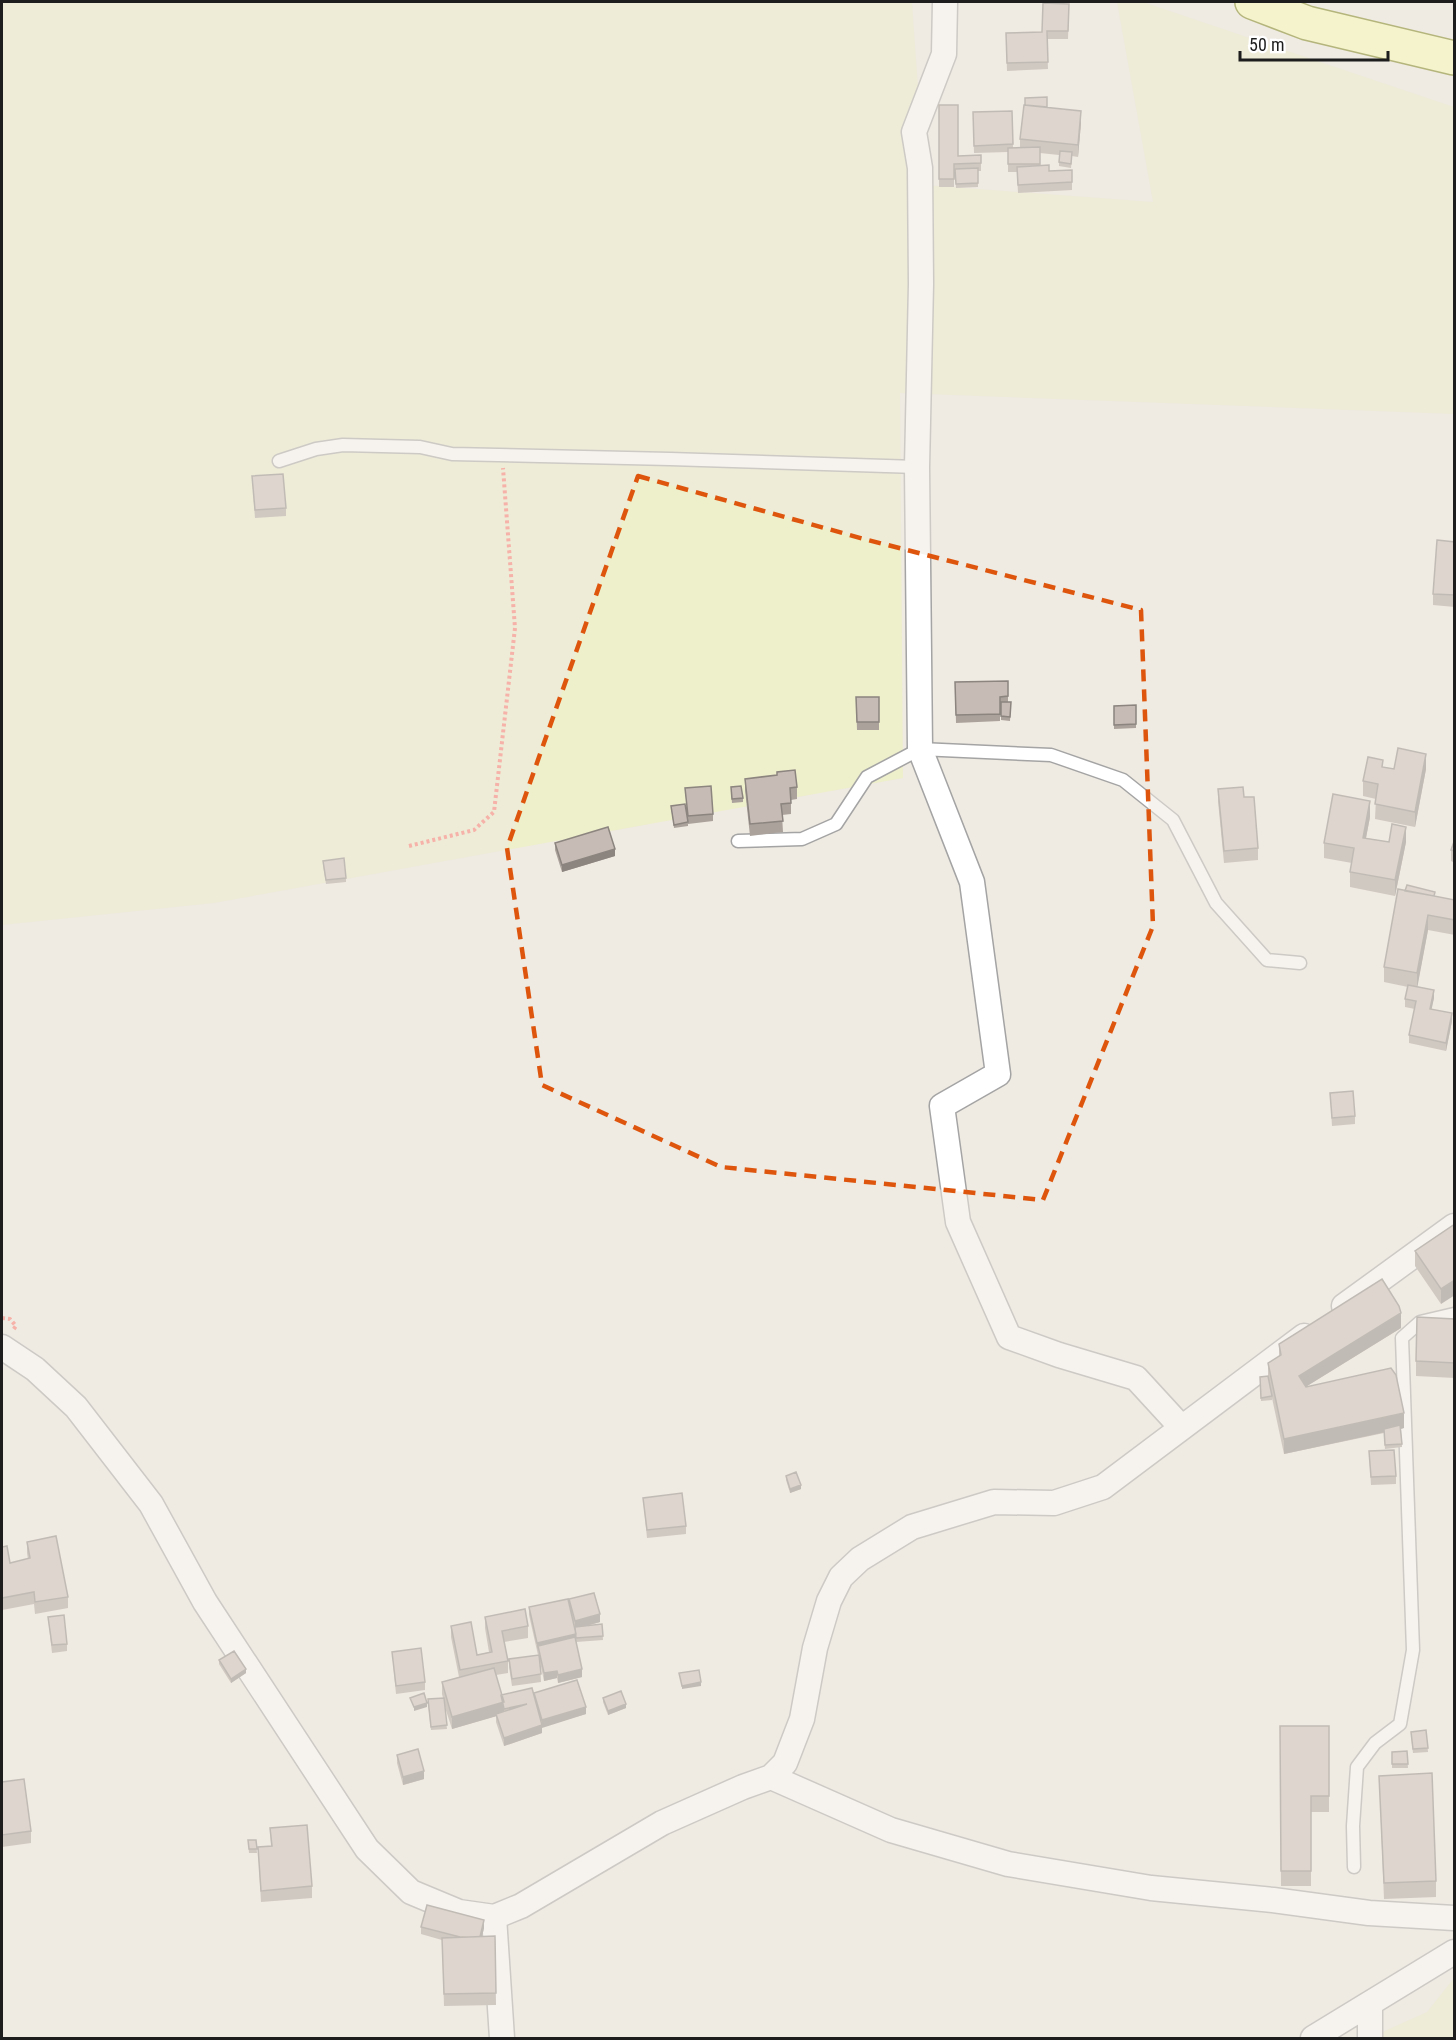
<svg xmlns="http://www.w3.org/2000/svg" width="1456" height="2040" viewBox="0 0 1456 2040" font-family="'Roboto Condensed',sans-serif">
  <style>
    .farmland { fill: #eeefcb }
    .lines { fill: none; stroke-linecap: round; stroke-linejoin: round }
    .lane-casing { stroke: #a4a4a4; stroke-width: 15 }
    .street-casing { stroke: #a4a4a4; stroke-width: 27 }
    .secondary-casing { stroke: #6e7700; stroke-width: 36 }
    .path { stroke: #ff6e62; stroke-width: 4; stroke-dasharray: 3 3; stroke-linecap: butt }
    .lane { stroke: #fff; stroke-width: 12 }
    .street { stroke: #fff; stroke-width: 24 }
    .secondary { stroke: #fcfeb1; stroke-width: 33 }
    .wall { fill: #aba29c }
    .shaded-wall { fill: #8b847f }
    .building { fill: #c7bcb5; stroke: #8b847f; stroke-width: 1.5 }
    .marked { fill: none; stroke: #de560d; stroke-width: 4.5; stroke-dasharray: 12 8; stroke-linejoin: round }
  </style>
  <rect width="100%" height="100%" fill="#efeae2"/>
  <!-- farmland -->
  <path class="farmland" d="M2,2l910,1 13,182 228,17 -36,-200h26l311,105v307l-554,-21 3,385 -689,125 -212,22z
    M1454,1978v60h-85l58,-26z"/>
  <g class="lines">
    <!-- lane casing -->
    <g class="lane-casing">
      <path id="lane" d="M279,461l37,-12 27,-4 77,2 32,7 218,5 247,8
        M738,841l64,-2 34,-15 31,-47 53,-28 131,6 72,25 50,40 43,83 51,57 33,3
        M1354,1867l-1,-41 4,-59 18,-24 25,-19 13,-74 -11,-312 18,-16 34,-8"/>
    </g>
    <!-- street casing -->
    <g class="street-casing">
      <path id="street" d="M945,2l-1,52 -30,78 6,36 1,116 -4,183 3,282 52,133 26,192 -56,32 16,116 51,115 50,18 77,23 45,49
        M1344,1306l110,-80
        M2,1347l33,22 41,38 75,97 54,98 162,247 44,43 48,20 35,5 27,-11 141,-83 81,-36 28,-10 14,-14 17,-44 13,-71 14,-47 12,-24 19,-18 52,-32 82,-25 60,1 49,-16 201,-151
        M771,1777l120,53 117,34 143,24 122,12 96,13 85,5
        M494,1917l8,121
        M1313,2038l141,-86
        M1370,2038v-34"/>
    </g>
    <!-- secondary casing -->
    <g class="secondary-casing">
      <path id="secondary" d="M1252,2l55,21 147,35"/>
    </g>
    <!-- path -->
    <path class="path" d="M409,846l65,-16 20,-18 21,-184 -12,-160
      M2,1318l8,1 6,7 -3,4"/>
    <!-- lane -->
    <use href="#lane" class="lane"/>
    <!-- street -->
    <use href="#street" class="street"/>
    <!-- secondary -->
    <use href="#secondary" class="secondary"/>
  </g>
  <!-- wall -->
  <path class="wall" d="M1069,4l-1,35h-21l1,30 -41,2 -1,-38 36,-1z
    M939,105l19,51 23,-1v16h-3v16l-22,1 -1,-17h-1v16h-15z
    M1047,107l34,16 -3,34 -6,-1 -1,12 -12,-2v-11l-19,-2v13l9,5 23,-1v20l-54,3 -1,-21h-9v-20l-34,1 -1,-41 39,-1 1,37 7,-1v-8z
    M252,476l34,32v8l-31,2z
    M1455,542v65l-22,-2v-11z
    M1008,681v21h3l-1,19 -9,-1v-15h-1v16l-44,2 -1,-41z
    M856,697h23v33h-22z
    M1136,705v23l-22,1v-23z
    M1383,767l11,2h32l-11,58 -40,-8 1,-20 -13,-3v-15z
    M745,779l52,8v12l-6,1v14l-9,1 1,17 -33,4 -5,-46z
    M685,788l28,26v7l-25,3v-1v3l-14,2 -3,-22 17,15z
    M1218,789l26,8 14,51v12l-34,3 -6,-62z
    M731,791l12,7v4l-11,1z
    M1370,817l-4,21 23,4h17l-11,54 -45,-9v-15l2,-9 -28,-5v-15z
    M1455,839v24l-4,-2v-11z
    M555,843l60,13 -53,16 -7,-22z
    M323,865l23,13v4l-20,2z
    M1435,896l20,4v35l-27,-5 -11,57 17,11 -3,11 21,12 -6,30 -37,-8v-8l6,-26 -10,-2v-8l3,-12 -24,-5v-15z
    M1330,1093l25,23v8l-23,2z
    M1455,1224l-14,80 -26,-38v-15z
    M1455,1319v59l-39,-2v-15z
    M1401,1328l-94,58 97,42 -3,1 1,18 -17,2 -1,-16 -100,21 -12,-56v2l-11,1 -1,-24 8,-1v-13l11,-6v-13z
    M1369,1451l27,25v8l-25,1z
    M786,1476l15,13 -11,4 -4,-13z
    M643,1498l43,28v8l-39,4z
    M27,1542l41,55v11l-33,6 -1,-10 -32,6v-63l8,16 18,-4 -1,-6z
    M569,1599l31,23 -13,4 15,-2 1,16 -27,2 6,35 -24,6 -1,-5 -13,3 -4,-19 1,20 -29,4 -3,-19v-8l29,-4 -9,-40v-8l40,-2z
    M48,1617l19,27v7l-15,2z
    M485,1617l43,9v12l-24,4 4,19v12l-12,2 5,20 33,1 52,18 -44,13v6l-38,13 -8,-24v-6l-44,13 -8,-25 3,25 -16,1 -3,-27 15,-5 -1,-4v-12l17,-5 -8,-40v-11l26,29 12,-3 -4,-24z
    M392,1652l33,30v8l-29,4z
    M219,1660l27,13 -15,10 -12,-19z
    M603,1698l23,10 -18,7 -5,-13z
    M1280,1726h49v86h-18v74h-30z
    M1426,1730l2,22 -15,1 -2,-17z
    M1407,1751l1,17h-16v-16z
    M397,1755l27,24 -21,6 -6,-22z
    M1379,1776l57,105v16l-52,2z
    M2,1782l29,49v12l-29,4z
    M270,1828l42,58v12l-51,4 -3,-55 13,-1z
    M248,1840h8l1,13h-8z
    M421,1927l63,1 -2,9 13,-1 1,69 -52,1 -2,-66 -21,-6z"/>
  <!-- shaded-wall -->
  <path class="shaded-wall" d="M1081,111v12l-3,34v-12z
    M1426,754v15l-11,58v-15z
    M1370,801v16l-7,36v-15z
    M1406,827v15l-11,54v-16z
    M615,849v7l-53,16v-7z
    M1428,915v15l-11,59v-16z
    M1434,990v8l-4,19v-8z
    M1452,1013v8l-6,30v-8z
    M1455,1280v15l-14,9v-15z
    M1401,1313v15l-102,63v-15z
    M1404,1413v15l-120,26v-15z
    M801,1485v4l-11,4v-4z
    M600,1614v8l-25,7v-8z
    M576,1634v7l-38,5 -1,4v-7z
    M246,1669v4l-15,10v-4z
    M582,1669v8l-24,6v-8z
    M557,1671v7l-13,3v-8z
    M701,1682v4l-19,3v-3z
    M504,1702v12l-52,15v-12z
    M427,1703v4l-13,4v-4z
    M626,1704v4l-18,7v-4z
    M586,1707v7l-44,14v-8z
    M542,1725v8l-38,13v-8z
    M424,1771v8l-21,6v-8z
    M484,1920v8l-5,21v-8z"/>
  <!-- building -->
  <path class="building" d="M1043,3l26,1 -1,27h-21l1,31 -41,1 -1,-30 36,-1z
    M1047,97v10l-22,-2v-7z
    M939,105h19v51l23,-1v8l-27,1v15h-15z
    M1024,105l57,6 -3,34 -58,-6z
    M1012,111l1,33 -39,2 -1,-34z
    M1040,147v17h-32v-16z
    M1060,151l12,1 -1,12 -12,-2z
    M1049,165v6l23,-1v12l-54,3 -1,-18z
    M978,168v15l-22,1 -1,-15z
    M283,474l3,34 -31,2 -3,-34z
    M1437,540l18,2v53l-22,-1z
    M1008,681v15l-8,1v17l-44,1 -1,-33z
    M856,697h23v25h-22z
    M1001,702h10l-1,15 -9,-1z
    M1136,705v19l-22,1v-19z
    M1398,748l28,6 -11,58 -40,-8 3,-20 -15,-3 5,-24 15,3 -1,7 12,2z
    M795,770l2,17 -7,1 1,15 -10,1 2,17 -33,3 -5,-45 32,-4v-3z
    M711,786l2,28 -25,2 -3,-28z
    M741,786l2,12 -11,1 -1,-12z
    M1243,787l1,10h10l4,51 -34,3 -6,-62z
    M1333,794l37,7 -7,37 26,4 3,-18 14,3 -11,53 -45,-8 4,-24 -30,-5z
    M685,804l3,18 -14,3 -3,-19z
    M608,827l7,22 -53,16 -7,-22z
    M1455,839v12l-4,-1z
    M344,858l2,20 -20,2 -3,-19z
    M1407,885l28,7 -1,4 -29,-5z
    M1398,889l57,11v20l-27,-5 -11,58 -33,-6z
    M1408,985l26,5 -4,19 22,4 -6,30 -37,-8 7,-34 -11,-2z
    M1353,1091l2,25 -23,2 -2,-25z
    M1455,1224v56l-14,9 -26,-38z
    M1382,1279l17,27 2,7 -102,63 7,11 85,-19 5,7 8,38 -120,26 -16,-76 13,-8 -2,-11z
    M1417,1317l38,2v44l-39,-2z
    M1268,1376l4,20 -11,2 -1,-21z
    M1400,1425l2,19 -17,1 -1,-16z
    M1394,1450l2,26 -25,1 -2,-26z
    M796,1472l5,13 -11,4 -4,-13z
    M682,1493l4,33 -39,4 -4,-32z
    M56,1536l12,61 -33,5 -1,-10 -32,6v-51l5,-1 3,17 20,-5 -3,-16z
    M594,1593l6,21 -25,7 -6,-22z
    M568,1599l8,35 -39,9 -8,-36z
    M525,1609l3,17 -26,5 6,30 -48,9 -9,-44 20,-4 6,33 15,-3 -7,-35z
    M64,1615l3,29 -15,1 -4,-28z
    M602,1624l1,12 -27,2 -1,-11z
    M575,1637l7,32 -24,6 -1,-4 -13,2 -6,-27z
    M421,1648l4,34 -29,4 -4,-34z
    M234,1651l12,18 -15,10 -12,-19z
    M539,1655l2,19 -29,5 -3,-20z
    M494,1668l10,34 -52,15 -10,-35z
    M699,1670l2,12 -19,4 -3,-13z
    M577,1680l9,27 -44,13 -8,-27z
    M532,1688l10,37 -38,13 -8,-24 31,-10 -23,5 -3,-14z
    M621,1691l5,13 -18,7 -5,-13z
    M424,1693l3,10 -13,4 -4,-9z
    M444,1698l3,27 -16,2 -3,-28z
    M1280,1726h49v70h-18v75h-30z
    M1426,1730l2,18 -15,1 -2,-17z
    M418,1749l6,22 -21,6 -6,-22z
    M1407,1751l1,13h-16v-12z
    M1432,1773l4,108 -52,2 -5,-107z
    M24,1779l7,52 -29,4v-53z
    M307,1825l5,61 -51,5 -3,-44 14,-1 -2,-18z
    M248,1840h8l1,9h-8z
    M427,1905l57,15 -4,17h-20l-39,-10z
    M495,1936l1,57 -52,1 -2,-56z"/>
  <!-- marked area -->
  <path d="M0 0H1456V2040H0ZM638,476l226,63 277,71 12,316 -110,274 -322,-33 -179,-82 -35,-237z" fill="#efeae2" fill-opacity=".55" fill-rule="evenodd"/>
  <path class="marked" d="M638,476l226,63 277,71 12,316 -110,274 -322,-33 -179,-82 -35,-237z"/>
  <!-- border -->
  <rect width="1456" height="2040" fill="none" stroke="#1d1d1d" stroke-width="6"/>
  <!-- scale -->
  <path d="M1240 51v9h148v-9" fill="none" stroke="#1d1d1d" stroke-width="3"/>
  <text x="1249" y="51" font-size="18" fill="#1d1d1d" stroke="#ffffff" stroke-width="4.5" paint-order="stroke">50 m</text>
</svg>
